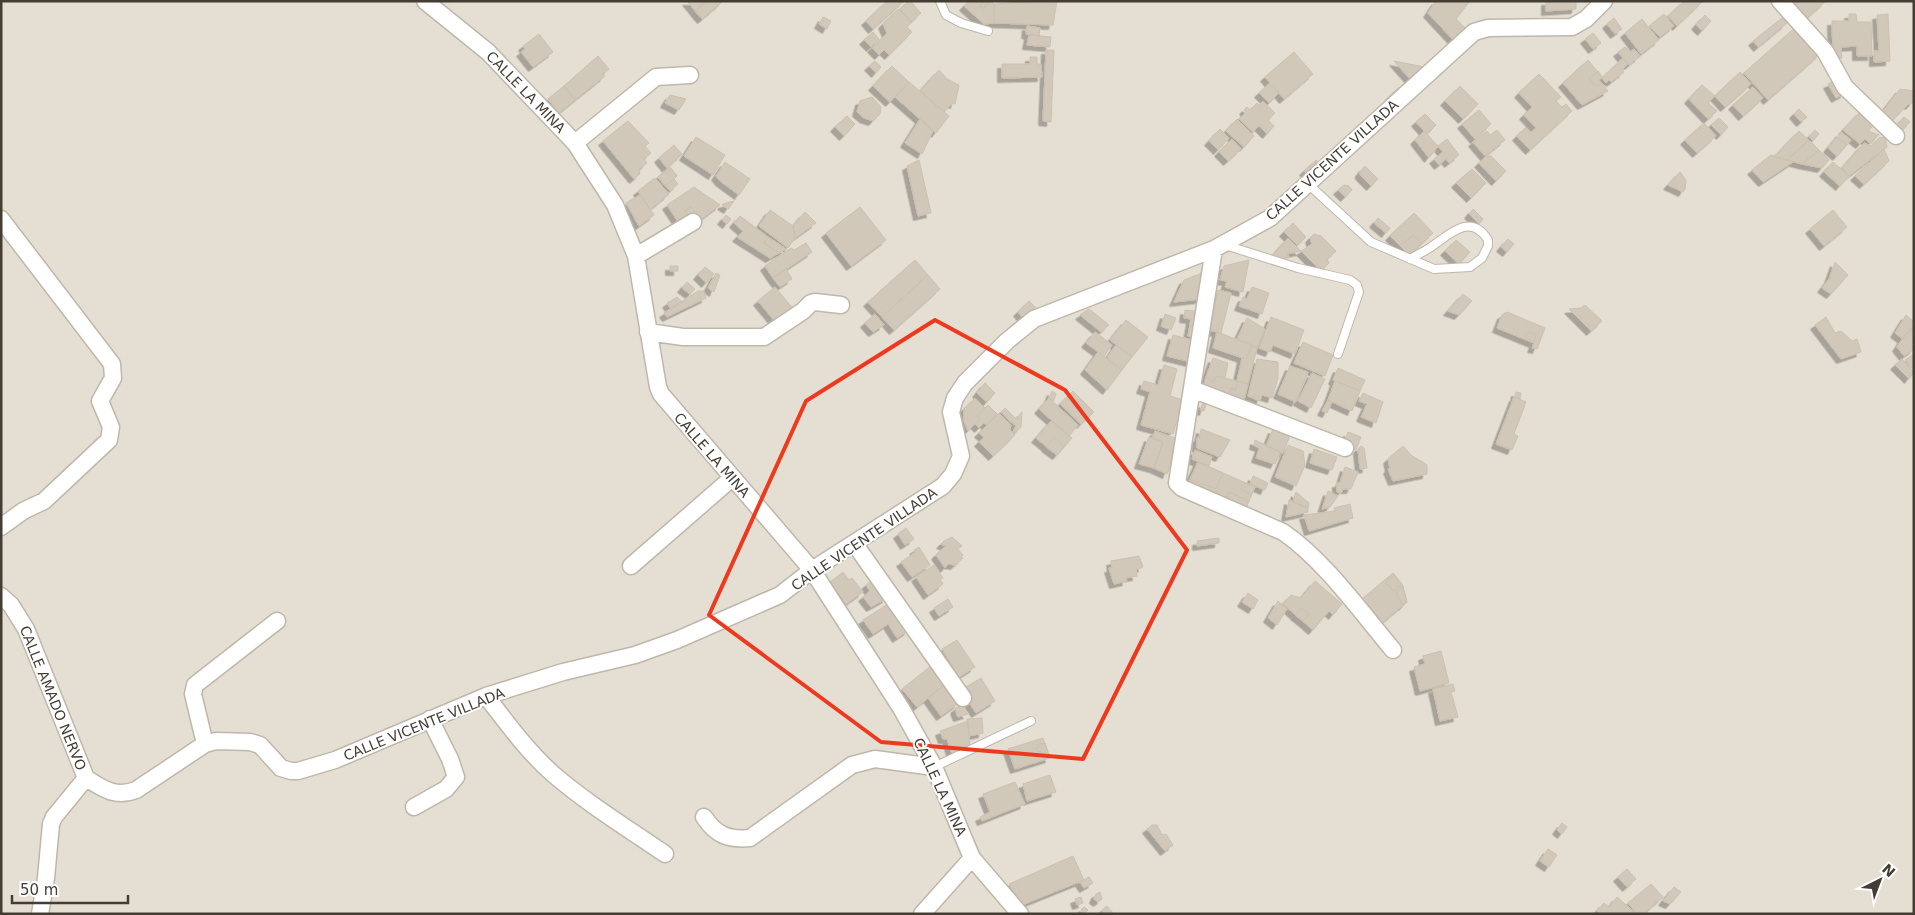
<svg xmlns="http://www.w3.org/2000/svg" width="1915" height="915" viewBox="0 0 1915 915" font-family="'DejaVu Sans',sans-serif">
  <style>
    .residential { fill: #e5ded2 }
    .building { fill: #d2c8ba; stroke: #ccc0ae; filter: url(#shadow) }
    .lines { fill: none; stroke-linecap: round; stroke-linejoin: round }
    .lane-casing { stroke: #bfb7aa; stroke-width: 10 }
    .street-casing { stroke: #bfb7aa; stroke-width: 19 }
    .lane { stroke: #fff; stroke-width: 8 }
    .street { stroke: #fff; stroke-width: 16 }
    .marked { fill: none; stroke: #ed3a1f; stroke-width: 4; stroke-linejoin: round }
    .labels { text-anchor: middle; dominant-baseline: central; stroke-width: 4; stroke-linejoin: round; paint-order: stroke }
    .street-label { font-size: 14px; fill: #433d34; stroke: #fff }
  </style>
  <defs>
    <filter id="shadow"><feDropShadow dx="-4.5" dy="4.5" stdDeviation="0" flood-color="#0004"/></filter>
  </defs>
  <rect width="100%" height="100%" fill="#f1ede4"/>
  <!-- residential -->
  <path class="residential" d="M1,1h1913v913h-1913z"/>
  <!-- building -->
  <path class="building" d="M687,1h36l-21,18z
    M707,1h16l-21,18 -7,-8z
    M887,1h17l-31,28 -7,-8z
    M908,1h2l11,12 -10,9 -11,-13z
    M969,1h22l3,3v19l-10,1 -20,-18z
    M984,1h5l-6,8 -3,-3z
    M1040,1h17l-4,24 -59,-2v-19z
    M1436,1h34l-14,18 13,13 -12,12 -29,-31z
    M1546,1h30v8l-30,2z
    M1684,1h19l-26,25 -9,-10z
    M1781,1h45l-25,22z
    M898,9l14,13 -5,5 5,5 -23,23 -5,-5 -5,5 -7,-7 15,-15 -4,-9z
    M1664,14l10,12 -14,11 -11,-11z
    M1849,14h7l1,8h14l1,34h-15v-10l-16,1 1,11h-9l-1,-37h17z
    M1888,14l2,47 -16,1v-11h5l-2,-36z
    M1705,15l6,6 -9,10 -6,-6z
    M823,17l8,4 -4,8 -8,-5z
    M1614,18l8,11 -7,5 -8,-10z
    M1782,18l5,5 -29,24 -5,-6z
    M1642,19l17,21 -18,14 -16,-21z
    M1027,26l13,2 -1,8 -13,-2z
    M1796,27l24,27 -52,46 -24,-27z
    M873,32l6,7 -8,8 -7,-7z
    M1593,33l8,10 -8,6 -8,-10z
    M539,34l14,18 -20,15 -12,-15 4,-3 -2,-3z
    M1029,35l22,2 -1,10 -23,-2z
    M1625,47l5,5 4,-3 6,7 -11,9 -11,-13z
    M1046,50h8l-3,72 -8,-1z
    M1294,52l19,22 -29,25 -19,-22z
    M598,56l11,13 -6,5 2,2 -30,24 -11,-14z
    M1030,57h7v7h4l1,13 -40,1v-14h28z
    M1623,58l5,6 -6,6 2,2 -13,10 -2,-2 -3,3 -4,-5z
    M1588,60l14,17 -3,3 9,11 -26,14 -19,-22z
    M875,61l6,6 -5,6 -7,-7z
    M1394,61l36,7 -22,20 -4,-4 6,-5z
    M892,66l17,16 -19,20 -17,-16z
    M939,70l8,9 12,6 -4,19 -3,-1 -8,9 -24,-21z
    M1598,71l4,6 -3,3 2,2 -5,5 -7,-9z
    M1740,72l11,12 -26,23 -10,-11z
    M1539,74l22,23 -5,4 6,6 4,-3 6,7 -42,39 -13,-14 9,-9 5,5 5,-4 -12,-13 8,-8 -13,-14z
    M1837,80l8,13 -9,5 -8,-14z
    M909,82l40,34 -13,17 -41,-36z
    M1270,83l9,10 -10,10 -10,-10z
    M1702,85l13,11 -7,7 9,8 -9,8 -19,-20z
    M564,86l11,14 -16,13 -11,-14z
    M1460,86l18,18 -15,15 -18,-18z
    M1399,87l5,4 -10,11 -5,-5z
    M1753,87l10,11 -20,18 -10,-11z
    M1900,89l14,2v10l-4,4 -2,-1 -18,19 -10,-8z
    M670,95l16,4 -7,11 -14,-7z
    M872,97l9,10 -1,7 -7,7 -9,-3 -7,-6 3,-11z
    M1263,101l12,12 -7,7 6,6 -7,8 -8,-8 -6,6 -14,-13 7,-7 -2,-2 3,-3 3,3 7,-7 2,2z
    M1799,109l8,8 -6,5 -7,-8z
    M1479,110l12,14 -16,15 -13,-15z
    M1861,111l13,14 -6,6 11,4 -9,8 -5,-4 -5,5 -17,-14z
    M1425,114l11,11 -9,9 -11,-12z
    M847,116l8,8 -11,12 -9,-9z
    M1904,117l6,5 -10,11 -5,-6z
    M1719,118l9,9 -7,8 -10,-10z
    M920,119l13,12 -11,23 -17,-11z
    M1237,119l17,17 -10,11 -18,-16z
    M628,121l21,22 -4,3 6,7 -7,6 3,4 -8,6 1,5 -6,5 -31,-38z
    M1704,123l12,13 -19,17 -12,-13z
    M1220,129l9,9 -11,12 -9,-9z
    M1497,130l8,10 -20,16 -12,-14 14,-11 3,4z
    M1815,130l4,4 -6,7 -4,-4z
    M1424,131l14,15 -9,12 -14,-18z
    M1799,131l10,9 -22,20 -13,-3z
    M1841,132l10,8 -4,5 -10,-8z
    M696,137l29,18 -12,20 -29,-19z
    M1837,137l10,8 -10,11 -9,-8z
    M1885,137l2,10 -38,29 -7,-8 22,-25 7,3 8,-8z
    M1232,139l9,10 -13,12 -9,-9z
    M1447,139l12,16 -10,8 -3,-4 -7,6 -5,-6 9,-7 -5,-6z
    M1809,140l10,10 -17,14 -15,-4z
    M674,145l8,9 -15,14 -8,-10z
    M1884,149l5,12 -25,23 -9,-8z
    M1819,150l10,10 -7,8 -20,-4z
    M1771,155l22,7 -30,20 -11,-12z
    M1486,156h5l15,15 -10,10 -17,-18z
    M919,160l12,53 -13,3 -11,-50z
    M1316,160l7,7 -12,11 -7,-7z
    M725,162l25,17 -11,16 -19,-14 -4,-5z
    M1833,162l16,14 -9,10 -16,-14z
    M1365,166l13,13 -7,7 -11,-11v-3z
    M670,167l7,9 -3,3 4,5 -8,7 -12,-14z
    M670,167l7,9 -12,10 -7,-9z
    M1472,169l14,14 -15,15 -15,-15z
    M1680,172l6,8 -1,9 -2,3 -15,-7z
    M655,178l14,16 -19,16 -12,-19z
    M1344,185l5,1 3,4 -7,7 -7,-7z
    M694,187l26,18 -24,18h-17l-12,-18z
    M640,195l14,20 -15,11 -13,-23z
    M734,201l-6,8 -6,-4 1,-1z
    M691,207l11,11 -6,5 -11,-12z
    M860,207l26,33 -35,26 -25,-33z
    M1473,209l10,10 -4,5 -10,-10z
    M770,210l23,16 2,12 -7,10 -29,-22z
    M1833,210l14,17 -23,19 -14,-17z
    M805,212l11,11 -21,15 -2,-12z
    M1414,213l19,20 -24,22 -19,-19z
    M726,215l5,4 -4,5 -5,-4z
    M740,216l28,21 18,12 -16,9 -33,-21 6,-6 -9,-8z
    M1378,218l12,10 -4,5 -12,-10z
    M1293,223l13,14 -9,8 -13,-13z
    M1314,234l7,2 15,15 -9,8 2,4 -8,8 -20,-20 11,-7 -2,-6z
    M1413,235l9,8 -13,12 -9,-9z
    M768,237l18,12 -7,4 -15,-10z
    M1288,238l13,13 -14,3 2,3 -12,2 -5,-3z
    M1508,239l6,5 -7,8 -6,-5z
    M1456,240l14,12 -11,12 -14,-13z
    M806,243l6,9 -39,26 -8,-12 26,-18 3,2z
    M915,260l13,15 -46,42 -14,-15z
    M1249,260l-6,32 -18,-5 2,-6 -7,-1 4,-14z
    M1835,262l13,13 -17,19 -9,-6 7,-9z
    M670,266h8v5h-8z
    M705,267l9,7 -8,9 -8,-8z
    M786,269l6,10 -12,8 -7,-9z
    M1205,272l-5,27 -26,3 10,-22z
    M716,273l4,2 -6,17 -6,-4z
    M928,275l12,14 -46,41 -12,-13z
    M687,282l8,7 -5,5 -8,-6z
    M775,287l19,23 -17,14 -19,-23z
    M1252,287l17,6 -7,21 -23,-8 4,-9 4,2z
    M1218,290l13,3 -10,40 -12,-3z
    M698,291h6l2,7 -39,19 -3,-4z
    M1463,294l9,7 -13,14 -11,-4z
    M677,297l5,5 -11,7 -4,-6z
    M1029,301l9,9 -11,12 -9,-10z
    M1585,305l17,16 -11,10 -22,-22 12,-1z
    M1089,309l20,16 -8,7 -21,-17z
    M1185,310l15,2 -5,26 -7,-2 3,-17 -7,-1z
    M1507,312l38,16 -8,21 -5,-1 2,-5 -37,-15 5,-13z
    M875,314l9,11 -11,7 -8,-9z
    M1165,314l11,4 -5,12 -10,-4z
    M1906,315l8,7v5l-9,8 -2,4 -8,-6z
    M1271,317l33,13 -9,24 -22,-9 -3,7 -11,-4z
    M1826,317l9,16 6,-2 11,10 5,-2 4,13 -20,7 -26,-34z
    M1247,318l18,11 -8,19 -20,-9z
    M1126,320l22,17 -16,20 -22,-17z
    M1914,327v22l-10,7 -7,-9 8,-12z
    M1095,332l17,13 -8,11 -18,-13z
    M1217,332l35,13 -6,14 -33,-11z
    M1528,332l8,3 -2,6 -9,-4z
    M1173,335l23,6 -5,21 -24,-6z
    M1303,342l30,13 -8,21 -31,-13z
    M1116,345l16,12 -10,13 -13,-9 -1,-5z
    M1252,345l5,3 -9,36 -11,-3 5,-23 4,1z
    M1098,352l24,18 -15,20 -22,-20z
    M1914,354v16l-9,-10z
    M1213,358l15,5 -3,15 -8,-2 -4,6 -7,-5z
    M1257,359l21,3v16l-6,20 -10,-3 -2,6 -12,-5z
    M1902,359l12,13 -5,7 -14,-14z
    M1164,365l13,4 -7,27 13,4 -10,34 -32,-9 9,-33 -9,-3 3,-8 14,4z
    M1290,366l18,6 -12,30 -18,-8z
    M1338,368l27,12 -5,11 -27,-11z
    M1312,373l13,6 -14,29 -13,-7z
    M1217,376l20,5 -1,9 -5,-2 -3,11 -25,-10 3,-12 7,5z
    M1237,381l11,3 -5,20 -15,-5 3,-11 5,2z
    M1335,381l25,10 -8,20 -24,-11z
    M985,383l10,10 -8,9 -10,-9z
    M1052,391l4,3 -3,8 -4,-4z
    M1073,391l21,21 -13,12 -21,-20z
    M1516,392l5,1 -1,6 -5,-2z
    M1363,393l20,9 -7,21 -15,-6 6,-13 -8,-3z
    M1255,395l6,2 -1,4 -7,-3z
    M1514,397l12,5 -12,32 4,2 -6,14 -16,-6z
    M975,398l10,10 -8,8 3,3 -12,12 -4,-10v-12z
    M1049,398l29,27 -9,11 -30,-27z
    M1328,400l4,2 -5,11 -5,-2z
    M1203,403l3,1 -2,7 -4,-1z
    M988,405l9,9 -10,11 -3,-2 -5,5 -4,-4 5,-5 -3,-3z
    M1005,408l11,11 6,-7 -1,15 -5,5h-3l3,-6 -15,-14z
    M999,413l12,12 -1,5 5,5 -22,21 -14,-14 5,-5 -5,-4z
    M1051,421l21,17 -15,17 -21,-17z
    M1201,429l29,11 -10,17 -23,-9v-10h2z
    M1273,429l17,7 -7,17 -17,-7z
    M1155,431l25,9 -13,34 -13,-6 9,-26 -10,-4z
    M1348,432l13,5 -5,13 -13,-5z
    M1054,437l10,10 -7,8 -11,-8z
    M1149,437l14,5 -9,26 -15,-4z
    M1255,440l25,12 -5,12 -19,-6 4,-11 -6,-2z
    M1288,445l15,6 2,14 -9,21 -21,-9z
    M1361,446l3,2 3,20 -7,1 -2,-20z
    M1403,446l8,9 16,10v9l-34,7 -5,-12 2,-1 -2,-9z
    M1314,449l23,8 -5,13 -22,-7z
    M1195,450l17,7 -3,9 -17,-7z
    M1198,462l57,25 -10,23 -57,-25z
    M1198,462l25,11 -7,16 -26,-10z
    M1345,467l13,5 -7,17h-8l-2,4 -4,-1v-9h3z
    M1253,476l15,7 -3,7 -15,-6z
    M1244,483l11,4 -4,8 -10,-6z
    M1328,491l10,5 -8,11 -8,2z
    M1229,492l20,9 -4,9 -20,-9z
    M1296,492l13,11 -1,5 -15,-6z
    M1289,500l19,8v4l-22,5z
    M1350,504l3,14 -44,13 -5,-16 32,-4 -2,-3z
    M906,528l8,11 -9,6 -7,-11z
    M952,537l10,9 -4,3 5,6 -2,2 2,1 -8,7 -7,-1 -3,4 -9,-13 10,-9 -5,-2 3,-3z
    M1219,538v5l-22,3v-5z
    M919,547l11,18 -18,12 -11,-15 15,-10 -2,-2z
    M1139,556l4,11 -7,3 1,6 -11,2 1,3 -13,3 -5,-16h3l-1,-7z
    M934,565l9,13 -3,1 3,5 -15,11 -12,-18z
    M843,572l6,8 3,-2 11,14 -17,12 -16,-22z
    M1393,573l9,11 5,18 -25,21 -20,-24z
    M1394,575l8,9 -8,7 -9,-8z
    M872,580l15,18 -16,9 -8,-10 7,-6 -4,-6z
    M1315,581l27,23 -9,11 -4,-4 -16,19 -30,-26 8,-9 10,3z
    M1403,586l4,16 -4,4 -7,-13z
    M1248,593l10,7 -5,9 -11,-7z
    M948,599l5,8 -14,9 -5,-8z
    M1278,601l9,8 -10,16 -9,-7z
    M891,602l18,28 -12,8 -9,-14 -15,10 -10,-14z
    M1302,608l7,6 -6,7 -8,-6z
    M957,640l18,27 -22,14 -5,-7 7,-4 -13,-21z
    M1441,651l8,32 -29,8 -6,-24 11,-3 -2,-8z
    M931,666l14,18 -28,23 -15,-18z
    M981,678l14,23 -19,12 -15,-23z
    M1453,684l2,7 -4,1 7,25 -18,4 -7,-32z
    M944,685l15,18 -18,13 -13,-18z
    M960,705l8,9 -10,3 -3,-8z
    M982,718l1,15 -14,3 -2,-17z
    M968,721l2,26 -18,7 -5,-15h-4l-3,-8z
    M1043,738l7,20 -35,11 -7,-20z
    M1045,743l3,9 -6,2 -1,-3 -3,1 -2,-4 3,-1 -1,-3z
    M1050,775l6,17 -29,9 -4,-17z
    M1015,782l10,22 -43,17 -2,-4 10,-5 -7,-18z
    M1562,823l5,4 -5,7 -5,-4z
    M1152,825h5l5,10 4,-1 7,11 -8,6 -18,-22z
    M1548,849l9,6 -8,12 -9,-6z
    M1073,856l11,24 -62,25 -13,-21z
    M1627,869l9,10 -9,8 -9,-10z
    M1089,877l4,6 -9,5 -4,-6z
    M1651,884l12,13 -20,17h-6l-9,-11z
    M1674,887l7,5 -11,12 -7,-3z
    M1100,892l2,7 -4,3 -4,-3 2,-5z
    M1081,897l2,6 -6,2 -2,-6z
    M1617,897l19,17h-36l-3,-3 7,-8 5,4z
    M1107,906l7,8h-10l-2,-4z
    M1084,907l4,3 -4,4 -3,-4z"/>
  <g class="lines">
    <!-- lane casing -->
    <g class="lane-casing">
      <path id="lane" d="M940,1l6,14 15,8 27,8
        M1308,184l63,58 63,27 36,-2 12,-9 6,-12v-6c-17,-28 -38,-6 -57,7 -6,4 -14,8 -21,12
        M1225,245l73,23 52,12 7,5 2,7 -21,62
        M934,767l97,-46"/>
    </g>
    <!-- street casing -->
    <g class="street-casing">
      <path id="street" d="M425,1l63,51 87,91 40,62 21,51 22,131 3,7 151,176 89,138 33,59 38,91 48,56
        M1780,1l45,50 20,36 51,49
        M575,143l81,-66 34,-2
        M1,219l111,145 1,14 -13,23 11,26 -2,13 -65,61 -21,10 -22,16
        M1214,249l-37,234 5,5 101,44c41,28 78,80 110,118
        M636,256l57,-34
        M648,332l35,5h81l39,-26 8,-8 4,-1 26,3
        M1192,389l153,59
        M854,543l109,155
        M631,566l101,-88
        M1,596l10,9 15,24 60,149
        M486,696c21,27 41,55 67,78 35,30 74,54 112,80
        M205,744l-12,-50 2,-9 82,-64
        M86,778c17,11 30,20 50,12l69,-46 11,-3 34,1 10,3 21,23 10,3h7l37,-11 151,-64 77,-24 72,-17 42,-15 103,-45 32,-25 131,-84 10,-12 8,-18 -10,-44 4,-14 10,-15 42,-42 27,-22 180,-70 56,-31 204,-186 14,-4 84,-1 14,-8 18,-18
        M414,807l32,-18 10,-12 -6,-18 -20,-40
        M704,817c12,18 24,23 46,21l102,-73 23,-6 59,8
        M40,914l6,-36 5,-54 3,-7 32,-39
        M922,914l50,-56"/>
    </g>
    <!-- lane -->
    <use href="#lane" class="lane"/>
    <!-- street -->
    <use href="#street" class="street"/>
  </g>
  <!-- marked area -->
  <path class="marked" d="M935,320l130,70 122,160 -104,209 -202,-17 -172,-127 97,-214z"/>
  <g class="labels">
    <!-- street labels -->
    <g class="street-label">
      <text transform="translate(526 92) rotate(46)">CALLE LA MINA</text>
      <text transform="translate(1332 160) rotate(-42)">CALLE VICENTE VILLADA</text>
      <text transform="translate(712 455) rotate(49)">CALLE LA MINA</text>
      <text transform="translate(864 539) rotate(-34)">CALLE VICENTE VILLADA</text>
      <text transform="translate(53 698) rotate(68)">CALLE AMADO NERVO</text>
      <text transform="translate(424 724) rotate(-22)">CALLE VICENTE VILLADA</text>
      <text transform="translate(940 787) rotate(65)">CALLE LA MINA</text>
    </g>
  </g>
  <!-- border -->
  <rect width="1915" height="915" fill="none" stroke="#433d34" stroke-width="5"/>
  <!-- north arrow -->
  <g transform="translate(1880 880) rotate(42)" stroke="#ffffff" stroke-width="4" paint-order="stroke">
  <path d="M0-4L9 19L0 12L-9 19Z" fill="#433d34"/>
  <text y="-8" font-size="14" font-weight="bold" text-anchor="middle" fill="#433d34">N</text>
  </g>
  <!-- scale -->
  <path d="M12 895v8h116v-8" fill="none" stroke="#433d34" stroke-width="2.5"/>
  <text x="20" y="895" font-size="15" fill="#433d34" stroke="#ffffff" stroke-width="4" paint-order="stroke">50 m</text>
</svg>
